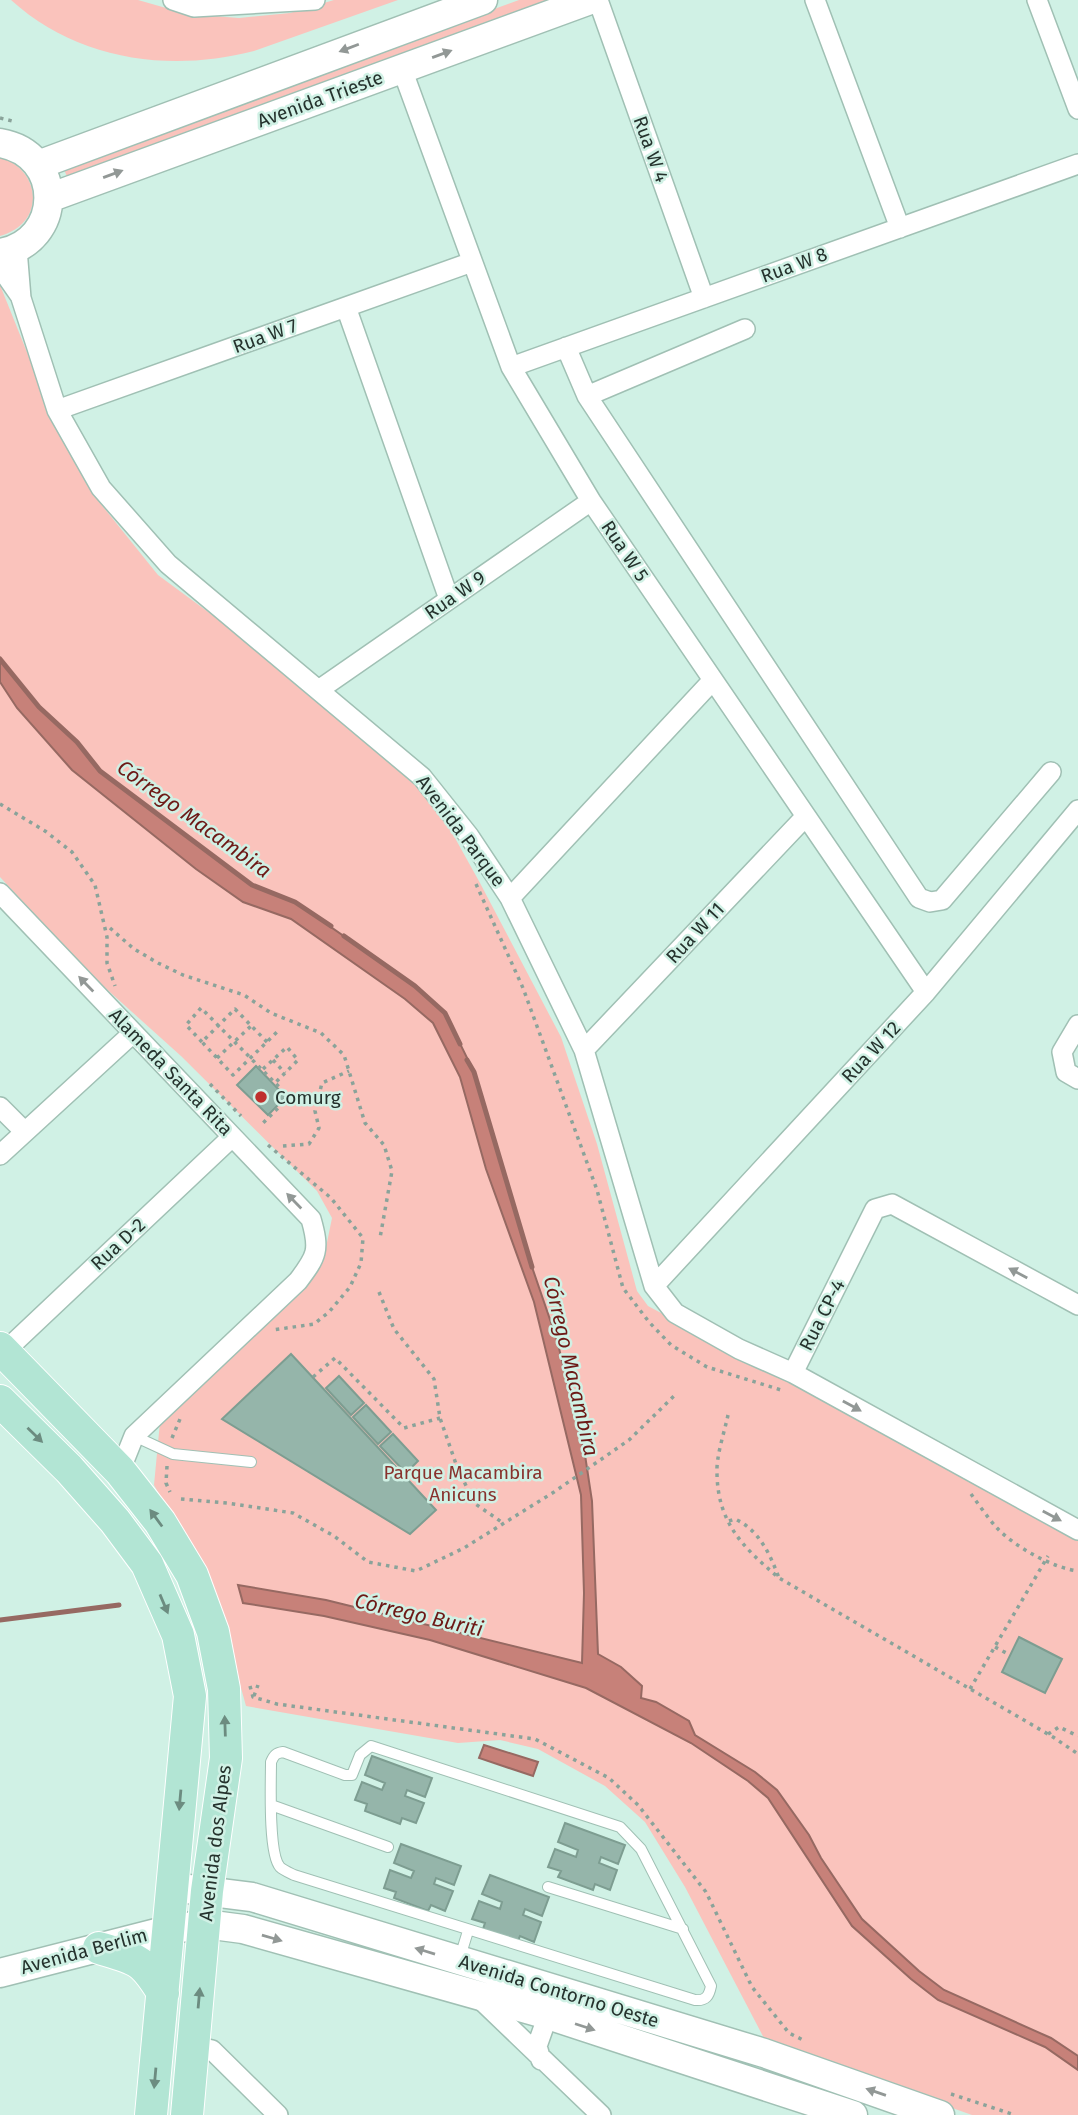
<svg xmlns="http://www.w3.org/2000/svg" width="1078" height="2115" viewBox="0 0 1078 2115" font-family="'Fira Sans',sans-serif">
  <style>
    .green { fill: #fac3bc }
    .water { fill: #c78179; stroke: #966962; stroke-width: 2 }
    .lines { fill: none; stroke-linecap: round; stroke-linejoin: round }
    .stream { stroke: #966962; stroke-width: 5 }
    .building { fill: #95b5aa; stroke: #7d9d91; stroke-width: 2 }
    .lane-casing { stroke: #a0c0b4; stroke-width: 12 }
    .street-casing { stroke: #a0c0b4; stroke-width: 22 }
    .secondary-casing { stroke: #a0c0b4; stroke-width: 31 }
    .primary-casing { stroke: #fff; stroke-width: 34 }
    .path { stroke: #8aa39a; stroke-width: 3.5; stroke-dasharray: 3.5 5; stroke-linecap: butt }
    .lane { stroke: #fff; stroke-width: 10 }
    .street { stroke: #fff; stroke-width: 19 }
    .secondary { stroke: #fff; stroke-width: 28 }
    .primary { stroke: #b2e5d4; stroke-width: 32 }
    .oneway { fill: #929896 }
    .oneway2 { fill: #6c8c80 }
    .poi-dot { fill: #bf302d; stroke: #d0f1e5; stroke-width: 2.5 }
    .labels { text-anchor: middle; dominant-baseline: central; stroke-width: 5; stroke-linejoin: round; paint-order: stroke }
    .street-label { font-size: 19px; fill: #25322d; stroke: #d0f1e5 }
    .poi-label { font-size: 19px; fill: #25322d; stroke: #d0f1e5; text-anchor: start }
    .park-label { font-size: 19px; fill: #88322d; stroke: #d0f1e5 }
    .water-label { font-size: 21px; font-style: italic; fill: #6d1916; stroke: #d0f1e5 }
  </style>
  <rect width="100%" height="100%" fill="#d0f1e5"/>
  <!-- green -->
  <path class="green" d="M11,0h127l49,14 52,4 51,-5 44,-13h64l-144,51c-85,22 -177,9 -243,-51z
    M519,0h40l-491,179 -5,-12z
    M0,157c43,14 45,67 0,79z
    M0,285l51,127 41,81 66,82 164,121 113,106 45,81 81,154 36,107 40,147 11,15 430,230v579h-106l-206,-73 -81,-155 -40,-65 -40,-36 -67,-37 -38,-9 -42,3 -212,-37 -19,-69 -27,-68 -46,-84 6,-63 81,-82 82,-78 9,-44 -15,-27 -136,-135 -89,-80 -92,-99z"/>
  <!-- water -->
  <path class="water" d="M0,659l39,48 38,35 23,29 152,114 43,17 120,84 30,27 29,59 58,195 25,73 28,115 7,46 6,153 23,13 21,19 -1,12 15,4 33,19 6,14 60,37 22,18 32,45 12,23 41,61 57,52 25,19 107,48 27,18v14l-33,-23 -107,-47 -27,-21 -59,-53 -84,-128 -20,-17 -57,-38 -105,-55 -156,-48 -106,-24 -81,-13 -5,-18 88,15 256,63 2,-70 -3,-98 -47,-193 -48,-133 -26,-92 -27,-54 -28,-24 -114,-80 -48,-17 -47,-33 -124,-99 -55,-62 -17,-26z
    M484,1745l54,17 -5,14 -54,-18z"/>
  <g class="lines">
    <!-- stream -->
    <path class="stream" d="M0,659l39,48 38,35 23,29 152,114 43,17 36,24
      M344,936l71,50 30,27 15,31
      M467,1060l7,12 58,195
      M0,1620l119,-15"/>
  </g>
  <!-- building -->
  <path class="building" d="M256,1066l30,31 -18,18 -31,-30z
    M291,1354l145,156 -26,24 -188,-115z
    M339,1376l25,27 -13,12 -25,-27z
    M366,1405l25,27 -13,12 -25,-27z
    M393,1434l25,27 -12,12 -26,-27z
    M1019,1637l43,22 -17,34 -43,-21z
    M372,1756l60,22 -7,19 -18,-7 -2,6 19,7 -8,20 -14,-5 -2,6 -35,-13 2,-7 -12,-4 7,-18 20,8 3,-7 -20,-8z
    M565,1823l60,22 -7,19 -17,-7 -2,6 18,7 -7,20 -15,-6 -2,6 -35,-13 3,-6 -13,-4 7,-18 21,8 2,-7 -20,-8z
    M401,1844l60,22 -7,19 -18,-7 -2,6 19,7 -8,20 -14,-6 -3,6 -34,-13 2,-6 -12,-4 6,-18 21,8 3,-7 -20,-8z
    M490,1875l59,22 -7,19 -17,-7 -2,6 18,7 -7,20 -14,-6 -3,7 -34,-14 2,-6 -13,-4 7,-18 21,8 2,-7 -20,-8z"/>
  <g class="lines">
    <!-- lane casing -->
    <g class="lane-casing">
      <path id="lane" d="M134,1436l39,18 78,8
        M371,1746l249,81 21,22 70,137c-2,10 -5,15 -16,14l-401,-125c-4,-2 -11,-5 -14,-8 -12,-13 -9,-86 -9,-105 3,-7 5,-9 12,-10l62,23h7l8,-20z
        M271,1805l117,42
        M548,1887l135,42
        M460,1957l8,-26"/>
    </g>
    <!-- street casing -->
    <g class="street-casing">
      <path id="street" d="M173,0l21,7 121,-7
        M598,0l106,298
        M815,0l85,228
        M1037,0l41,109
        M402,69l109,298 80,134 335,491
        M17,249l4,49 36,112 44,78 67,76 254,213 47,59 41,62 74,152 70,236 21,27 64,36 54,24 285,157
        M0,267l21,30
        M346,307l103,292
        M566,347l21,49 332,502 11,4 12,-2 109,-128
        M511,367l567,-203
        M587,396l158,-67
        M57,410l415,-148
        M320,689l271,-188
        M0,893l311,326c9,31 6,37 -13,62l-164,155 -14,35
        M510,898l203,-218
        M1078,1025l-16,27 4,20 12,7
        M584,1050l222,-234
        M0,1107l25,25
        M0,1155l133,-122
        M654,1286l272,-294 152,-182
        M4,1352l228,-215
        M793,1373l82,-164 17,-5 186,101
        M478,1997l123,118
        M194,2046l18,4 66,65
        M541,2060l-4,-14 11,-31"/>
    </g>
    <!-- secondary casing -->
    <g class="secondary-casing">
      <path id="secondary" d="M0,143c65,11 64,99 0,110
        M38,165l445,-165
        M49,198l541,-198
        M172,1887l80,10 512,156 176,62
        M0,1973l168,-43 37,-6 38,5 305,86 305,100"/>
    </g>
    <!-- primary casing -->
    <g class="primary-casing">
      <path id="primary" d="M0,1348l120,123 40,51 32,53 21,57 11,57 2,69 -19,133 -20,224
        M0,1401l69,68 46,52 32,43 31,71 12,61 -39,419
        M99,1948c37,11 43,10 64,45"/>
    </g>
    <!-- path -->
    <path class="path" d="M0,118l12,3
      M0,804l45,27 27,21 23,33 12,52v26l8,23
      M476,884l47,104 74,202 26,98 26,34 22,23 36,22 74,23
      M110,928l24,21 24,14 25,12 61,20 27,18 50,20 23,22 21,68 19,22 8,26 -12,67
      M202,1042l-16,-17 15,-17 88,89 -29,29
      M267,1042l-32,-33 -33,33 31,33 44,-43
      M217,1058l34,-32
      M273,1060l12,13
      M263,1069l24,-22 11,13 -23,23
      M210,1084l31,32
      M268,1145l63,53 32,40 -2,25 -11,24 -21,25 -15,12 -41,6
      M283,1146l26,-2 10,-16 -4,-17 7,-28 27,-12
      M379,1292l15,37 40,50 6,39 16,46 18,39 29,20
      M313,1377l22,-19 69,70 36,-10
      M728,1415c-4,19 -12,41 -11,59 1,50 27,74 62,104l274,159 25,17
      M172,1438l8,-19
      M167,1466l-1,17 4,9
      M971,1494c8,11 17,24 26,34 18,19 56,40 81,43
      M181,1499l46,4 66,10 41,23 34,26 48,9 48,-23 90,-56 75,-52 45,-44
      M729,1521l6,-2c24,11 35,35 44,59
      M995,1647l15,8
      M250,1686l3,11 24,7 258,35 74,39 29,27 68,87 46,95 37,46 16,8
      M970,1689l78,-133
      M254,1696l4,-11
      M1048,1734l11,-7 19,9
      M951,2094l64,21"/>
    <!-- lane -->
    <use href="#lane" class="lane"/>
    <!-- street -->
    <use href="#street" class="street"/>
    <!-- secondary -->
    <use href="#secondary" class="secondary"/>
    <!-- primary -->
    <use href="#primary" class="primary"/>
  </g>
  <!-- one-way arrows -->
  <defs><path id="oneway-solid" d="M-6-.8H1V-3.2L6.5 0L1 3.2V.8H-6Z" transform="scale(1.75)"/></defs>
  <g class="oneway">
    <use href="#oneway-solid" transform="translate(349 48) rotate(159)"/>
    <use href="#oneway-solid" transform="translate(442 54) rotate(-20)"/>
    <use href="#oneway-solid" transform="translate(113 174) rotate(-20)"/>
    <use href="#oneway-solid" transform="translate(86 984) rotate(-134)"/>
    <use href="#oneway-solid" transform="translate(294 1201) rotate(-134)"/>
    <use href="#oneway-solid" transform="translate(1018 1273) rotate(-152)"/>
    <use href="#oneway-solid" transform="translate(852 1406) rotate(29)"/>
    <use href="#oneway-solid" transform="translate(1052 1516) rotate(28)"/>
    <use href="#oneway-solid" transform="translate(272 1938) rotate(16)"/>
    <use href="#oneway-solid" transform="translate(425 1951) rotate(-163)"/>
    <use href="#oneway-solid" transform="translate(585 2027) rotate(18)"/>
    <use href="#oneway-solid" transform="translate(876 2092) rotate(-161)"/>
  </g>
  <g class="oneway2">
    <use href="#oneway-solid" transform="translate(35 1435) rotate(44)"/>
    <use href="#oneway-solid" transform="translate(156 1518) rotate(-126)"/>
    <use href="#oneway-solid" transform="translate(164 1604) rotate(67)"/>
    <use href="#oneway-solid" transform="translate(225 1726) rotate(-92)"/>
    <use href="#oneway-solid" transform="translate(180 1800) rotate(95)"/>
    <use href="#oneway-solid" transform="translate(199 1998) rotate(-85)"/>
    <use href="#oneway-solid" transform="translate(155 2078) rotate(95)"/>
  </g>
  <!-- markers -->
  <circle class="poi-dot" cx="261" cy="1097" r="7"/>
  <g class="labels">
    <!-- street labels -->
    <g class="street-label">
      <text transform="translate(320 99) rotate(-20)">Avenida Trieste</text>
      <text transform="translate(651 149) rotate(70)">Rua W 4</text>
      <text transform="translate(794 265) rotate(-20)">Rua W 8</text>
      <text transform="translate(265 336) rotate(-20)">Rua W 7</text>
      <text transform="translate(625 551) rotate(56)">Rua W 5</text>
      <text transform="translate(455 595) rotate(-35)">Rua W 9</text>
      <text transform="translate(461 831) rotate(53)">Avenida Parque</text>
      <text transform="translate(695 933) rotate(-47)">Rua W 11</text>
      <text transform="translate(871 1052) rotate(-47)">Rua W 12</text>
      <text transform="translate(171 1072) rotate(46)">Alameda Santa Rita</text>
      <text transform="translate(118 1244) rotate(-43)">Rua D-2</text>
      <text transform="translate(822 1315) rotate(-63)">Rua CP-4</text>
      <text transform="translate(215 1843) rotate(-83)">Avenida dos Alpes</text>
      <text transform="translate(84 1951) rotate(-15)">Avenida Berlim</text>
      <text transform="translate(559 1991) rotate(17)">Avenida Contorno Oeste</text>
    </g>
    <!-- poi labels -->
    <g class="poi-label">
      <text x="275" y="1097">Comurg</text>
    </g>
    <!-- park labels -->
    <g class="park-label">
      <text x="463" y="1472">Parque Macambira<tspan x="463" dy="22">Anicuns</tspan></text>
    </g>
    <!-- water labels -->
    <g class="water-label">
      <text transform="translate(194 819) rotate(36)">Córrego Macambira</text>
      <text transform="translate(571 1366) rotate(77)">Córrego Macambira</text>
      <text transform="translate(419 1615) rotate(13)">Córrego Buriti</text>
    </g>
  </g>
</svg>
